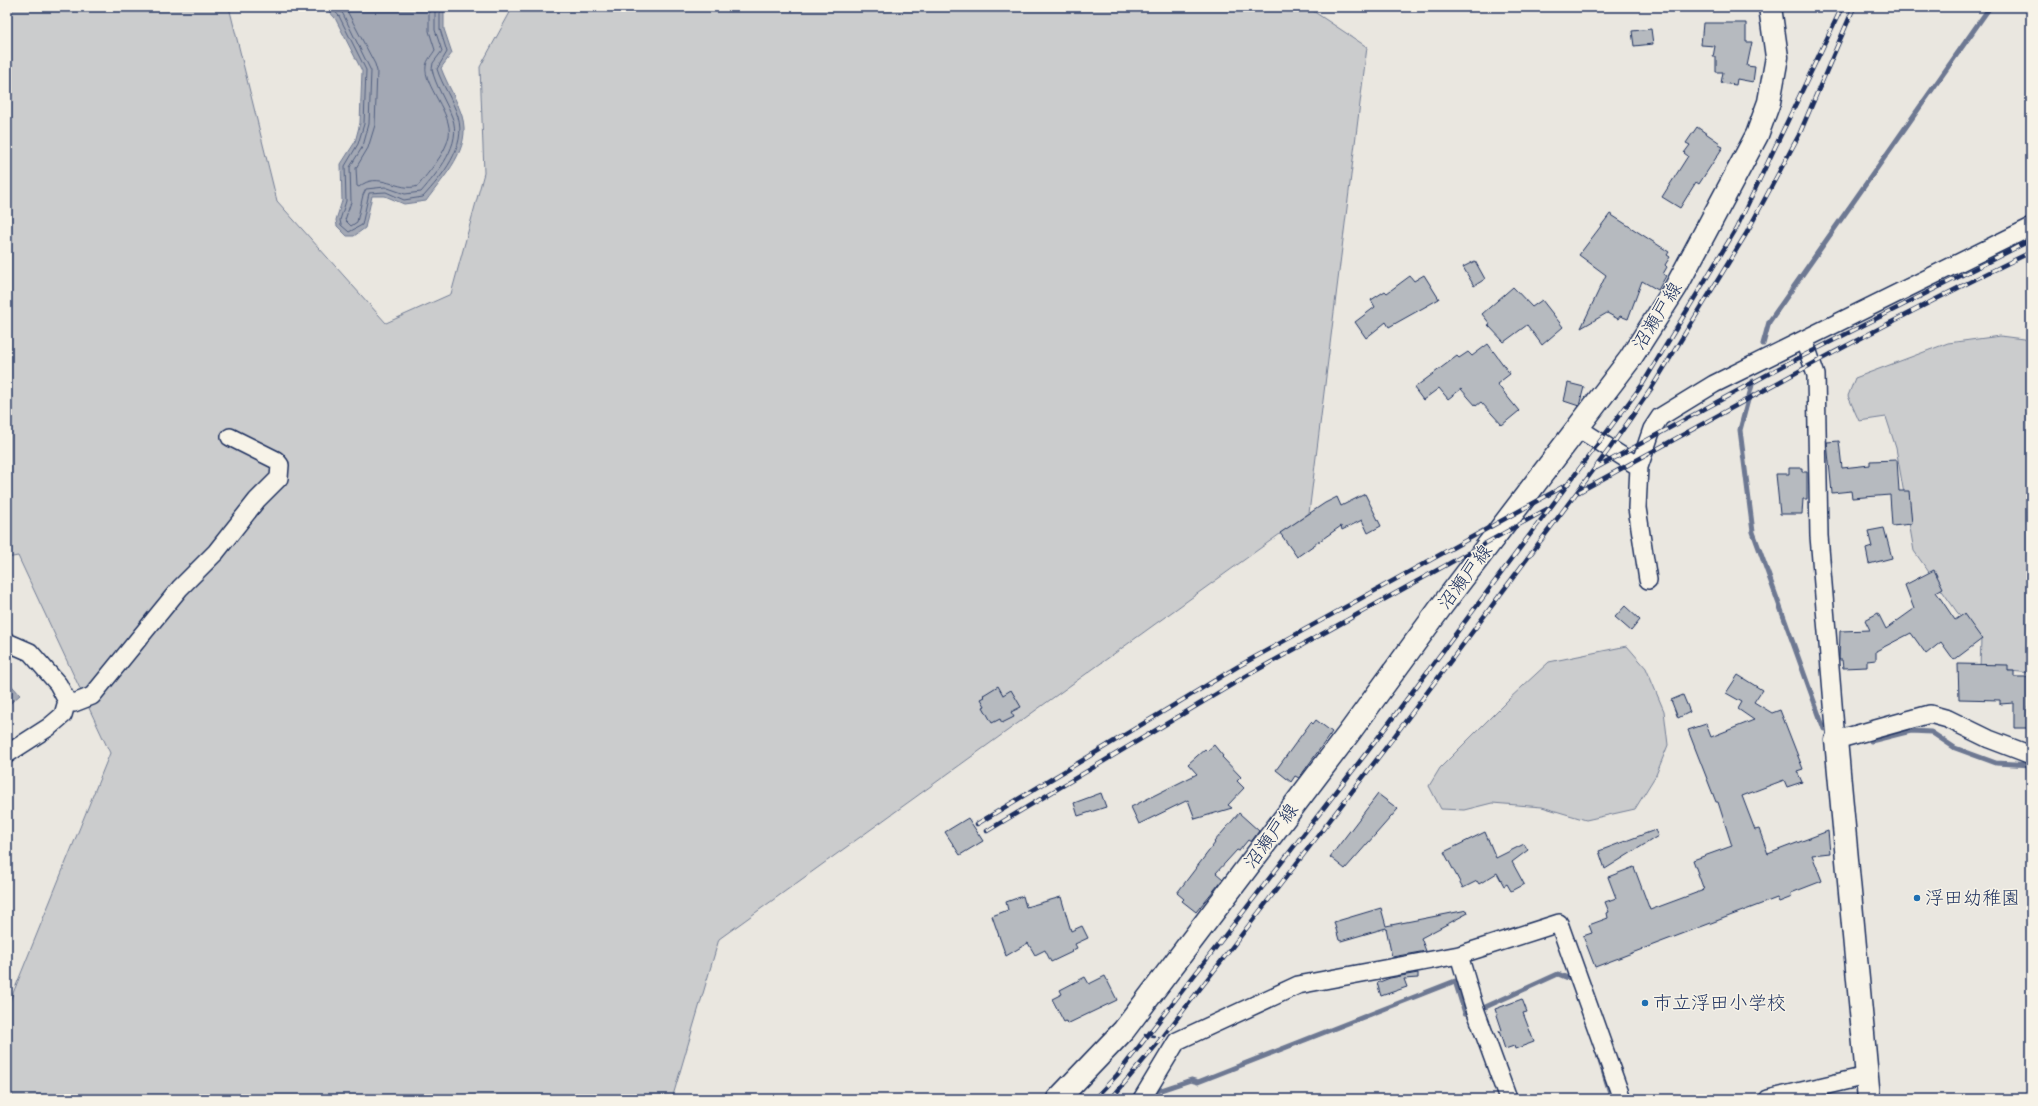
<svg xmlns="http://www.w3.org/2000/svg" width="2038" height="1106" viewBox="0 0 2038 1106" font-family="Caveat,'Klee One',sans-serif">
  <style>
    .green { fill: #cbcccd; stroke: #737e96 }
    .water { fill: #a3a8b4; stroke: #6d7892 }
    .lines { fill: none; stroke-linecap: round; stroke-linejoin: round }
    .shore { stroke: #515f80; stroke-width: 1 }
    .stream { stroke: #6d7892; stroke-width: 5 }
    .building { fill: #b6babf; stroke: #1b2f5e }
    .street-casing { stroke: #1b2f5e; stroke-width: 20 }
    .secondary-casing { stroke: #1b2f5e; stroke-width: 25 }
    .path { stroke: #1b2f5e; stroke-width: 2.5; stroke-dasharray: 4 3; stroke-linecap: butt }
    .street { stroke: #f7f3e8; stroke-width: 17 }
    .secondary { stroke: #f7f3e8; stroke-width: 22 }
    .rail-casing { stroke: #1b2f5e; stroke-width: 4.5 }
    .rail { stroke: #f7f3e8; stroke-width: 3; stroke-dasharray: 9; stroke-linecap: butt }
    .poi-dot { fill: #1f6fb2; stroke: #f7f3e8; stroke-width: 1.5 }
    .labels { text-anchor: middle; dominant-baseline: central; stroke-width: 3; stroke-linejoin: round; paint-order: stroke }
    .street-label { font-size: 19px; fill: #1b2f5e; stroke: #f7f3e8 }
    .poi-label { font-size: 19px; fill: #1b2f5e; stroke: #f7f3e8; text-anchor: start }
  </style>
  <rect width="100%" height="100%" fill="#eae7e0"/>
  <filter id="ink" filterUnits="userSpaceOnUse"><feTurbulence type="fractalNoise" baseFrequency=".025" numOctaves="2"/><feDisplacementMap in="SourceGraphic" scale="8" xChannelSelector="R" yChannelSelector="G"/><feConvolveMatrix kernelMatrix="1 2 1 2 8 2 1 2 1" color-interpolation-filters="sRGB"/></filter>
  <g filter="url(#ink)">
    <!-- green -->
    <path class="green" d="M7,7h222l48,194 109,122 65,-29 33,-121 -4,-106 33,-60h794l60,40 -58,466 -590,426 -47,160h-665v-91l103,-255 -92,-197 -11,2z
      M2000,336l31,4v333l-51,-5 1,-29 -24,-27 -43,-61 -18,-103 -10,-31 -27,4 -11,-25 7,-18 93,-35z
      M1627,646l19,22 18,43 4,34 -12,30 -21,34 -49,11 -44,-13 -50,-4 -28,7 -23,-1 -12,-23 11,-18 69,-69 40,-37z"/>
    <!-- water -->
    <path class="water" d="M325,7h119v22l8,24 -11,15c6,16 16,32 21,48 10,33 -18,60 -36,85l-22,3 -19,-8h-13l-7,32 -11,8h-7l-10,-10 -1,-6 6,-19 -1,-37 14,-22 5,-19 2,-52 -27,-53z
      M7,680l13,15 -13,11z"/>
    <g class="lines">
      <!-- shore -->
      <path class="shore" d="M331,7l8,9 27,54 -2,54 -6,20 -13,22 1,35 -6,19 1,5 8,7 13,-7 7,-32 17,-1 18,8 19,-3c19,-21 44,-50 35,-80 -5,-17 -16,-32 -21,-48l10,-17 -7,-23v-22
        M337,7l6,7 28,57 -2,53 -6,22 -13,21 1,35 -6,18 6,6 6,-4 6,-27 3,-6 19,-2 20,7 16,-2c16,-19 42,-48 31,-75 -6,-16 -17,-32 -20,-48l1,-6 9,-12 -7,-21v-23
        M345,7l30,57 2,7 -2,54 -7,23 -12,20 1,18 2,1c19,-17 40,6 59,-1 11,-15 27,-31 31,-50 4,-22 -26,-51 -23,-70 1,-6 6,-11 9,-16l-6,-19v-24"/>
      <!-- stream -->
      <path class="stream" d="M1763,344l6,-22 221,-315
        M1753,381l-13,49 13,102 71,197h2
        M1871,741l40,-10 20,1 24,16 41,15 35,2
        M1481,1009l77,-35 15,6 1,2
        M1599,1058l13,41
        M1158,1091l33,-11 7,2 257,-101 10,32 4,1"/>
    </g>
    <!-- building -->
    <path class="building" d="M1703,23h43v19h6l-5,24 8,1 -2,15 -16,-3 -1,6 -15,-2 2,-11h-7v-15h-3l2,-11 -14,-1z
      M1651,29l2,15 -19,2 -2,-15z
      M1697,127l23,16 -1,2 4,2 -24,37 -3,-2 -16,26 -18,-11 26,-41 -4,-3 6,-8 -4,-2z
      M1610,214l59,38 -2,3 3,2 -5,8 2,2 -4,7 3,2 -8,14 -16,-9 -14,38 -8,-3 -2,3 -11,-6 -26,15 25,-53 -27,-20z
      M1475,261l10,18 -11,7 -11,-19z
      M1424,275l15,24 -50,28 -3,-5 -20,16 -11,-16 20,-15 -4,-7 14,-9 2,2 23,-17 4,5z
      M1513,287l19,20 10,-7 21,27 -21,18 -15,-20 -23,17 -16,-17 2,-1 -8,-10z
      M1488,344l22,30 -13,10 22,27 -17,14 -21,-23 -5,4 -15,-17 -13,10 -9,-11 -16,12 -9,-12 43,-32 2,2 9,-6 4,4z
      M1568,383l16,4 -5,19 -15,-5z
      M1839,441l3,27 28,-3v-4l27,-1 2,31h10l3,33 -20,2 -2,-31 -38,3 -1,-7 -19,2 -5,-51z
      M1789,468h13v4h5v27h-4l-1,15h-22l-4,-40h13z
      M1365,494l16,32 -13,7 -6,-13 -20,10 -1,-4 -44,31 -17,-24 45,-30 12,-6 4,9z
      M1884,528l8,30 -23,6 -3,-15 6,-2 -4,-16z
      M1934,570l9,18 -7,4 19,28 9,-6 18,25 -28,21 -13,-18 -15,12 -15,-21 -35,18v9l-9,1v6l-24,1 -1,-8h-3l1,-29 30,-1 -5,-10 13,-7 8,16 28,-20 -9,-24z
      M1625,606l15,14 -9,11 -16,-14z
      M1958,664l50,1v6h6v6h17v29h-2l-1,22h-14v-25l-14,1v-4l-41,-1z
      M1738,675l24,15 -8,12 18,11 8,-3 23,59 -6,2 5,11 -15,5 -3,-7 -42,16 13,34 4,-1 9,25 60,-23 2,22 -18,2 10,26 -31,12 1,4 -13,5 -2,-4 -182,69 -12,-31 9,-3 -3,-8 19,-7 -1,-5 2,-1 -4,-10 11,-4 -8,-21 26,-10 16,43 54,-20 -11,-30 39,-14 -14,-44h-2l-28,-72 18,-6 5,13 43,-17 -16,-11 4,-7 -16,-9z
      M998,686l5,9 8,-5 10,17 -10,5 3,5 -12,6 -2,-4 -8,4 -9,-16 2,-1 -4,-7 4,-2 -2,-2 2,-1z
      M1683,695l7,17 -12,6 -7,-18z
      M1316,720l16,12 -33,46 -4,-2 -4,6 -15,-12 35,-48 2,2z
      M1214,745l9,11 -1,1 19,20 -4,4 7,7 -16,17 4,3 -37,11 -7,-19 -49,24 -8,-17 66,-33 -9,-10 17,-15 2,2z
      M1101,793l5,14 -28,9 -4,-13z
      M1378,794l20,15 -53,60 -15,-12z
      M1239,813l20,18 -8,11 -3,-2 -9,11 -2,-1 -21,23 7,6 -27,33 -14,-11 2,-2 -7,-6 38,-50 -1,-1z
      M968,818l15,23 -23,14 -15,-23z
      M1655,830l3,6 -53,33 -6,-18z
      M1485,832l11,26 28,-14 4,6 -16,12 12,22 -13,7 -4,-7 -3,2 -7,-13 -18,11 -2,-3 -14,7 -19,-36z
      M1023,896l3,11 35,-10 10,34 11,-5 6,12 -13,6 2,4 -6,3 1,1 -21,10 -6,-12 -10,5 -7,-12 -22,13 -14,-40 16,-6 -2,-8z
      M1381,908l5,18 81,-16 1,3 -47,25 5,13 -34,6 -6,-29 -45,13 -2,-1 -5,-18z
      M1418,973v5l-14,1 3,8 -26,9 -4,-13 13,-5z
      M1105,976l12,24 -50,24 -1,-3 -2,1 -12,-23 10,-5 -2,-4 25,-13 4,7z
      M1522,999l5,13 -4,1 11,29 -19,7 -1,-3 -9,3 -6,-18 3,-1 -7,-21z"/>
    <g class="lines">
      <!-- street casing -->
      <g class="street-casing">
        <path id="street" d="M1804,340l12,35 3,161 17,204 94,-26 18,5 41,20 42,16
          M1578,428l61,39
          M1648,580l-11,-72 2,-41 13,-38 8,-12 54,-33 317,-157
          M7,642l23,10 28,32 9,17 -4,14 -14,12 -42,27
          M67,701l7,2 18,-7 88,-108 36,-36 41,-52 22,-22 1,-13 -4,-5 -46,-23
          M1459,955l15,51 34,93
          M1142,1099l35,-58 121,-56 161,-30 100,-32 63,176
          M1768,1099l98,-23"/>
      </g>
      <!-- secondary casing -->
      <g class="secondary-casing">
        <path id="secondary" d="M1836,740l33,359
          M1058,1099l66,-69 225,-297 92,-126 189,-248 46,-72 81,-152 12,-33 8,-45 -7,-50"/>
      </g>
      <!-- path -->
      <path class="path" d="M1144,1034l15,3"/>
      <!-- street -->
      <use href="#street" class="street"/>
      <!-- secondary -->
      <use href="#secondary" class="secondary"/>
      <!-- rail casing -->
      <g class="rail-casing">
        <path id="rail" d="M1596,468l187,-102 248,-126
          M1579,492c149,-82 298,-166 452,-240
          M977,824l260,-157 329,-182
          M987,831l261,-156 301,-167
          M1094,1099l23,-24 31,-40 226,-292 268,-358 94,-156 106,-222
          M1111,1099l51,-61 222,-288 226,-302 41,-59 95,-155 53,-99 55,-128"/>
      </g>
      <!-- rail -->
      <use href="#rail" class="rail"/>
    </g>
  </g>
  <!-- markers -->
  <g class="poi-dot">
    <circle cx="1917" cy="898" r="4"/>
    <circle cx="1645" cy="1003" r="4"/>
  </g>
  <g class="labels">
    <!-- street labels -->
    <g class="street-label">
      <text transform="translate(1657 316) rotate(-58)">沼瀬戸線</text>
      <text transform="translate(1465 577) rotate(-53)">沼瀬戸線</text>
      <text transform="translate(1271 836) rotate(-53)">沼瀬戸線</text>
    </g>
    <!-- poi labels -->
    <g class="poi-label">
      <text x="1925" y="898">浮田幼稚園</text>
      <text x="1653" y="1003">市立浮田小学校</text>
    </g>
  </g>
  <!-- margin -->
  <rect width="2038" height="1106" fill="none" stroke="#f7f3e8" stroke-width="24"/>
  <rect x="12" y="12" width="2014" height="1082" fill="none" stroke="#1b2f5e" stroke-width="1.5" filter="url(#ink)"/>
</svg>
